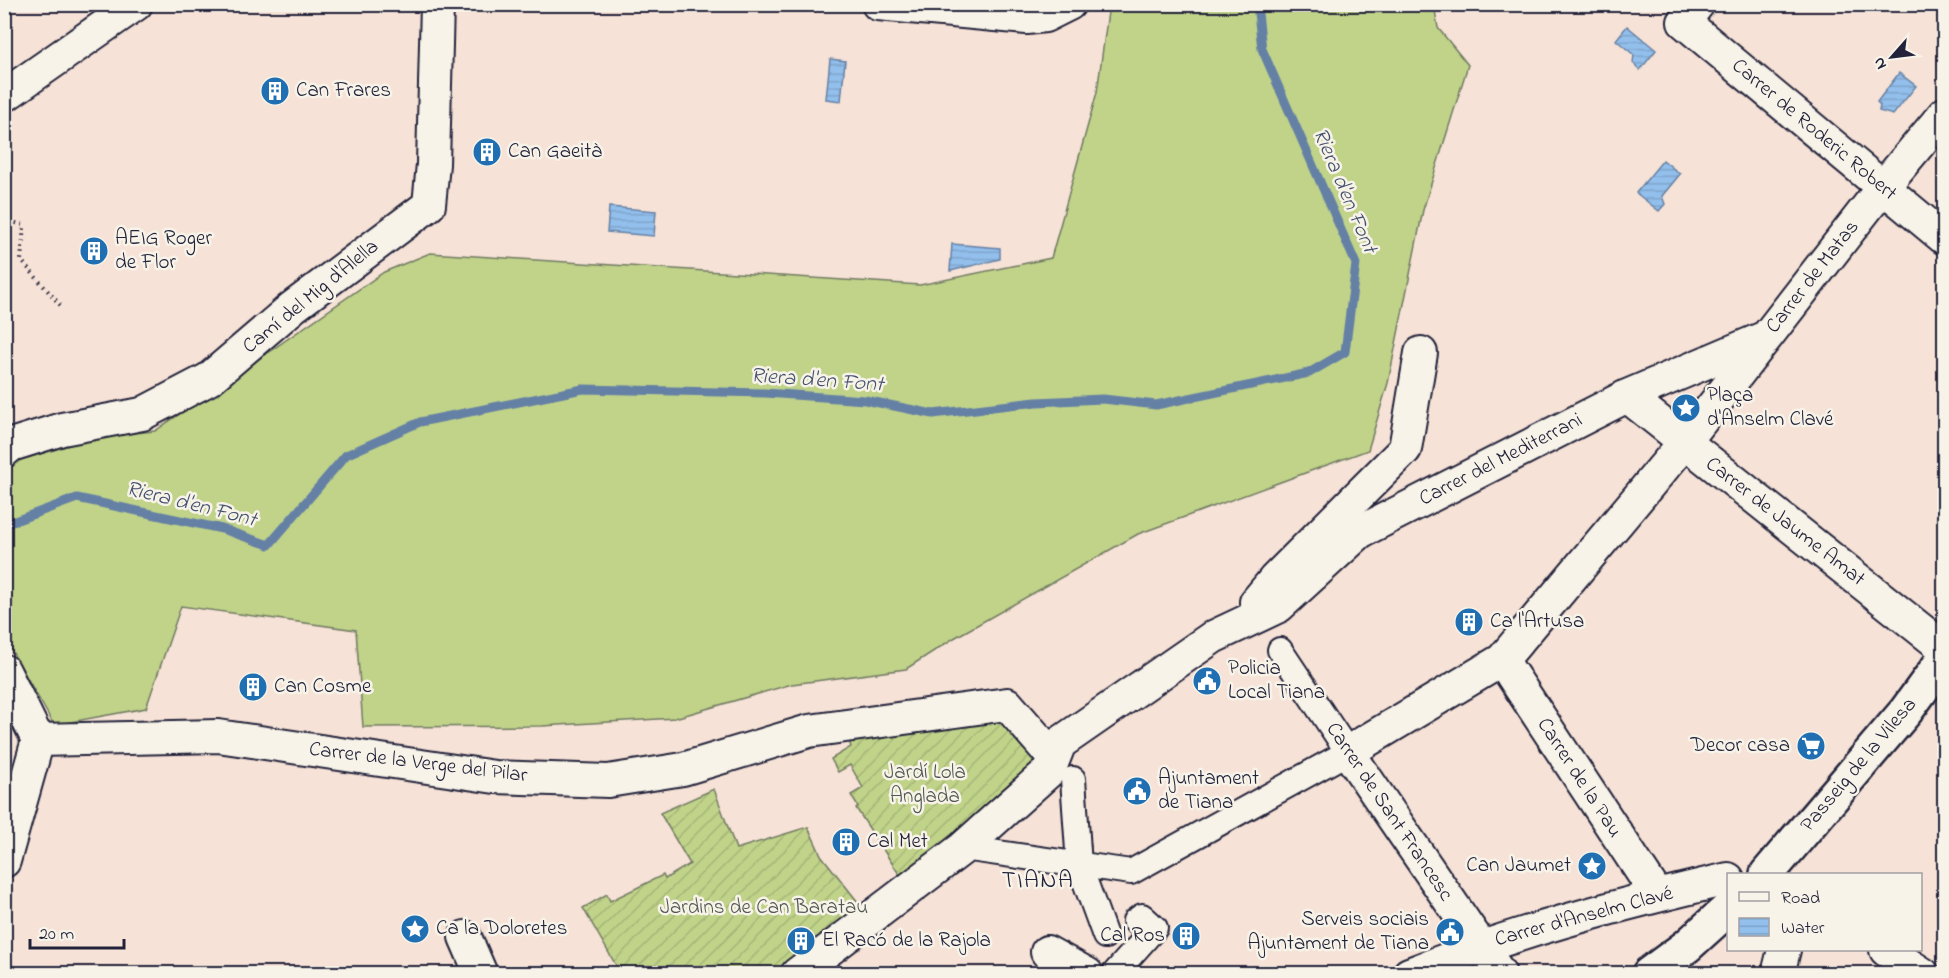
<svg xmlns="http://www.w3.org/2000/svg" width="1949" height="978" viewBox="0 0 1949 978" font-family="'Indie Flower',sans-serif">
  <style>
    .grass { fill: #c0d389; stroke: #717a62; stroke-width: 1.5 }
    .garden { fill: url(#garden-furrows); stroke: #717a62; stroke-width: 1.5 }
    .water { fill: url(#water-rules); stroke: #6580a5; stroke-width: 1.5 }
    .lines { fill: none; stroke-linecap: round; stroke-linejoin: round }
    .stream { stroke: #6580a5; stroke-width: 9 }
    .pedestrian-casing { stroke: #22223b; stroke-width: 28 }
    .minor-casing { stroke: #22223b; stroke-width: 36 }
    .tertiary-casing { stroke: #22223b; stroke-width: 38 }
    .path { stroke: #22223b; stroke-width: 4; stroke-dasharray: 1.5 4.5; stroke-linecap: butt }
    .pedestrian { stroke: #f7f3e8; stroke-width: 24 }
    .minor { stroke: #f7f3e8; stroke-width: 32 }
    .tertiary { stroke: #f7f3e8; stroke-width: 33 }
    .labels { text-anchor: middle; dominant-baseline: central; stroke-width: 5; stroke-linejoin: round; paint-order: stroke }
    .poi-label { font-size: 21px; fill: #22223b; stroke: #f7f3e8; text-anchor: start }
    .street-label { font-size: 21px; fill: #22223b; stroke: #f7f3e8 }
    .park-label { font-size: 21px; fill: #515752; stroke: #f7f3e8 }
    .water-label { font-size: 22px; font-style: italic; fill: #445170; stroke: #f7f3e8 }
    .quarter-label { font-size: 24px; letter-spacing: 1.5px; fill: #22223b; stroke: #f7f3e8 }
  </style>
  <defs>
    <pattern id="garden-furrows" width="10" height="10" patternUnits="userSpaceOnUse" patternTransform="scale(1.5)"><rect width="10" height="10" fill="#c0d389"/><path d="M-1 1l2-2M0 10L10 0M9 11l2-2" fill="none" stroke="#a5b577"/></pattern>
    <pattern id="water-rules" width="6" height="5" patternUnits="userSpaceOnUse" patternTransform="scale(1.5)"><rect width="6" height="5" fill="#92bfec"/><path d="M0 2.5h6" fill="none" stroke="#7ea4cb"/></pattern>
  </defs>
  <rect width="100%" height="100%" fill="#f6e2d6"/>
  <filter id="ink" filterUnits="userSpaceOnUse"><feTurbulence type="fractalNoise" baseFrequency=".0167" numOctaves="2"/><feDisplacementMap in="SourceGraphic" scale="12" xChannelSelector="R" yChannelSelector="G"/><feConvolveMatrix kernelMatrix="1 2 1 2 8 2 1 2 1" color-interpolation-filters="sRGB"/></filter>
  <g filter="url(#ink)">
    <!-- grass -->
    <path class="grass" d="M1109,5h325l4,23 30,37 -45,145 -35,173 -20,67 -230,84 -184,104 -48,31 -114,15 -117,34 -133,8 -179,1 -7,-97 -175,-24 -35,102 -92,17 -49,-86 -1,-163 10,-14 81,-25 60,-6 229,-159 46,-19 490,32 131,-27 46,-166z"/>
    <!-- garden -->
    <path class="garden" d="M1001,711l41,47 -139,122 -47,-72 2,-1 -7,-12 12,-7 -13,-23 -12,7 -7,-13 20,-12 -5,-15z
      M714,789l22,60 72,-22 13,28 44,56 -77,62 -167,1 -38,-66 24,-14 3,7 53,-26 2,4 25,-15 -30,-51z"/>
    <!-- water -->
    <path class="water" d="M1627,26l29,24 -16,20 -7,-7 1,-8 -18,-15z
      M830,59l15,2 -4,40 -15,-2z
      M1899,73l17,13 -23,29 -14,-4 1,-6 -3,-3z
      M1663,160l17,14 -18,22 3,8 -6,7 -23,-18z
      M609,207l47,4 -2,25 -47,-4z
      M952,244l48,4v11l-50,12z"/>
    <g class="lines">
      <!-- stream -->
      <path class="stream" d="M4,525l73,-27 145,31 47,16 77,-90 74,-33 163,-33 182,4 100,7 68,14 103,-12 67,-3 53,6 153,-32 36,-21 11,-88 -94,-215 -5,-45"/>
      <!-- pedestrian casing -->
      <g class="pedestrian-casing">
        <path id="pedestrian" d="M1073,779l6,86 26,71
          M963,848l168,24 217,-120 -68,-102
          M1114,974l41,-46 -13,-12 -7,5"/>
      </g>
      <!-- minor casing -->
      <g class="minor-casing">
        <path id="minor" d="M878,4l149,14 18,-2 24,-12
          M1698,4l-14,18 260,216
          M4,96l132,-92
          M1627,396l317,252
          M4,451l7,-6 51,-16 80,-15 67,-35 84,-72 136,-102 4,-41 4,-160
          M1257,616l-1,-14 19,-23 130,-130 16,-96
          M1502,660l155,235
          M4,671l34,69
          M38,740l180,-4 277,41 113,4 75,-12 126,-38 198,-27 47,54
          M4,861l34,-121
          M465,937l16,37
          M1886,950l37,24
          M1047,952l40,22
          M797,974l166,-126 86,-77 11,-28 153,-106 66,-31 81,-74 267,-136 139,-59
          M1409,974c103,-41 211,-70 319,-95
          M1500,974l-152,-222 154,-92 182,-217 199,-256 61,-73
          M1778,974l6,-24"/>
      </g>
      <!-- tertiary casing -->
      <g class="tertiary-casing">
        <path id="tertiary" d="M1767,874l139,-163 38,-52
          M1649,974l38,-28 41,-37"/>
      </g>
      <!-- path -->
      <path class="path" d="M4,220l20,5 -3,35 40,46"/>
      <!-- pedestrian -->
      <use href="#pedestrian" class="pedestrian"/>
      <!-- minor -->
      <use href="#minor" class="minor"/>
      <!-- tertiary -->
      <use href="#tertiary" class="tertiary"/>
    </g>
  </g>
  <!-- icons -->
  <defs>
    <g id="building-disc" transform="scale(1.5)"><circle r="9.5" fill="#1f6fb2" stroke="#f7f3e8"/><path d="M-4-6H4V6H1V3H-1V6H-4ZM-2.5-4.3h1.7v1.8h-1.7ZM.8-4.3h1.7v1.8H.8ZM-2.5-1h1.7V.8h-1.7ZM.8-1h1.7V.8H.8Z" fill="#fff"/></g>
    <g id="sight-disc" transform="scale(1.5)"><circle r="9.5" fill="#1f6fb2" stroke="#f7f3e8"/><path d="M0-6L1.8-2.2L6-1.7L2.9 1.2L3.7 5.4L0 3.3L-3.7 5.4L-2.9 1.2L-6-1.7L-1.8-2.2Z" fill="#fff"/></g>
    <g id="civic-disc" transform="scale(1.5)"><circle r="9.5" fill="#1f6fb2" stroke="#f7f3e8"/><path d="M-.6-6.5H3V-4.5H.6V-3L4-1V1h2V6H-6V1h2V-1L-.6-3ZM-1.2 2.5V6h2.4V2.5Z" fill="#fff"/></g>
    <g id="supermarket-disc" transform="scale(1.5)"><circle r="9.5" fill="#1f6fb2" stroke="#f7f3e8"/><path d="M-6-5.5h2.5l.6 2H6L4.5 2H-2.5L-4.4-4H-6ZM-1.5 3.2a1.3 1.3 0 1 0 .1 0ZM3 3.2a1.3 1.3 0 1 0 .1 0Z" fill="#fff"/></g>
  </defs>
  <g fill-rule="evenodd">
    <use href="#building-disc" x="275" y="91"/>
    <use href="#building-disc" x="487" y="152"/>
    <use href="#building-disc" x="94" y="251"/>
    <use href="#sight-disc" x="1686" y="408"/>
    <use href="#building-disc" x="1469" y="622"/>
    <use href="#civic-disc" x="1207" y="681"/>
    <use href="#building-disc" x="253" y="687"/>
    <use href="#supermarket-disc" x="1811" y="746"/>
    <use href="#civic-disc" x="1137" y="791"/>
    <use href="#building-disc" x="846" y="842"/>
    <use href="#sight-disc" x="1592" y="866"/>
    <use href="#sight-disc" x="415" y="929"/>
    <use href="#civic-disc" x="1450" y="932"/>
    <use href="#building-disc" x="1186" y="936"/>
    <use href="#building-disc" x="801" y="941"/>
  </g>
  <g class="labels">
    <!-- poi labels -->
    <g class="poi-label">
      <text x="296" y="91">Can Frares</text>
      <text x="508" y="152">Can Gaeità</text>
      <text x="115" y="239">AEIG Roger<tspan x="115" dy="24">de Flor</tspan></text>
      <text x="1707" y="396">Plaça<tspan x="1707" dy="24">d'Anselm Clavé</tspan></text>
      <text x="1490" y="622">Ca l'Artusa</text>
      <text x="1228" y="669">Policia<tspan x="1228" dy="24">Local Tiana</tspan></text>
      <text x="274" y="687">Can Cosme</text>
      <text x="1790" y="746" text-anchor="end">Decor casa</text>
      <text x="1158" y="779">Ajuntament<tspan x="1158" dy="24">de Tiana</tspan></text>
      <text x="867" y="842">Cal Met</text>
      <text x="1571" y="866" text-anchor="end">Can Jaumet</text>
      <text x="1429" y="920" text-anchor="end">Serveis sociais<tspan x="1429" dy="24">Ajuntament de Tiana</tspan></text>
      <text x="436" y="929">Ca la Doloretes</text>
      <text x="1165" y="936" text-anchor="end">Cal Ros</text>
      <text x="822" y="941">El Racó de la Rajola</text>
    </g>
    <!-- street labels -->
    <g class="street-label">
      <text transform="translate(1814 130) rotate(40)">Carrer de Roderic Robert</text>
      <text transform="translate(1813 277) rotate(-52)">Carrer de Matas</text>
      <text transform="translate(311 297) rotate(-39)">Camí del Mig d'Alella</text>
      <text transform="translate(1501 460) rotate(-27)">Carrer del Mediterrani</text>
      <text transform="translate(1785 522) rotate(38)">Carrer de Jaume Amat</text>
      <text transform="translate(418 763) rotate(7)">Carrer de la Verge del Pilar</text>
      <text transform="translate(1859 765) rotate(-50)">Passeig de la Vilesa</text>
      <text transform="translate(1579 778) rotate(57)">Carrer de la Pau</text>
      <text transform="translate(1389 812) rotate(56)">Carrer de Sant Francesc</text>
      <text transform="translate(1584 917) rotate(-15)">Carrer d'Anselm Clavé</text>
    </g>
    <!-- park labels -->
    <g class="park-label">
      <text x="925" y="773">Jardí Lola<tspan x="925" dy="24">Anglada</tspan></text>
      <text x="764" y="908">Jardins de Can Baratau</text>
    </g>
    <!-- water labels -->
    <g class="water-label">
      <text transform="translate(1344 191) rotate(67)">Riera d'en Font</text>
      <text transform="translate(817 381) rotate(4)">Riera d'en Font</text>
      <text transform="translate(191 505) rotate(14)">Riera d'en Font</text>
    </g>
    <!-- quarter labels -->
    <g class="quarter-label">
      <text x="1038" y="881">TIANA</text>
    </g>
  </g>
  <!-- margin -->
  <rect width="1949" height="978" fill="none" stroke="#f7f3e8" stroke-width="24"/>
  <rect x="12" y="12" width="1925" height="954" fill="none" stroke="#22223b" stroke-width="2" filter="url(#ink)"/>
  <!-- legend -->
  <rect x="1727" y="873" width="195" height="78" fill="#f7f3e8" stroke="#a29fa3" stroke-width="1.5"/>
  <rect x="1739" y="892" width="30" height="9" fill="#f7f3e8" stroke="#a29fa3" stroke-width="1.5"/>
  <text x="1781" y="903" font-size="18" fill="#22223b">Road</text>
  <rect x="1739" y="918" width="30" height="18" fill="url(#water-rules)" stroke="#a29fa3" stroke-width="1.5"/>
  <text x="1781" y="933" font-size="18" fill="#22223b">Water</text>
  <!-- north arrow -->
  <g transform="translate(1892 57) rotate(242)" stroke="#f7f3e8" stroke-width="4.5" paint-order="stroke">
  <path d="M0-4.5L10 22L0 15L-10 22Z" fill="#22223b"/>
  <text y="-9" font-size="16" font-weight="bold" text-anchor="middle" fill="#22223b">N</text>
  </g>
  <!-- scale -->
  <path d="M30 939v9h94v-9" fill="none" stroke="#22223b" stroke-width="3"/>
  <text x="39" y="939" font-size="18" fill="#22223b" stroke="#f7f3e8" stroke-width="4.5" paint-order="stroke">20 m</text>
</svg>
